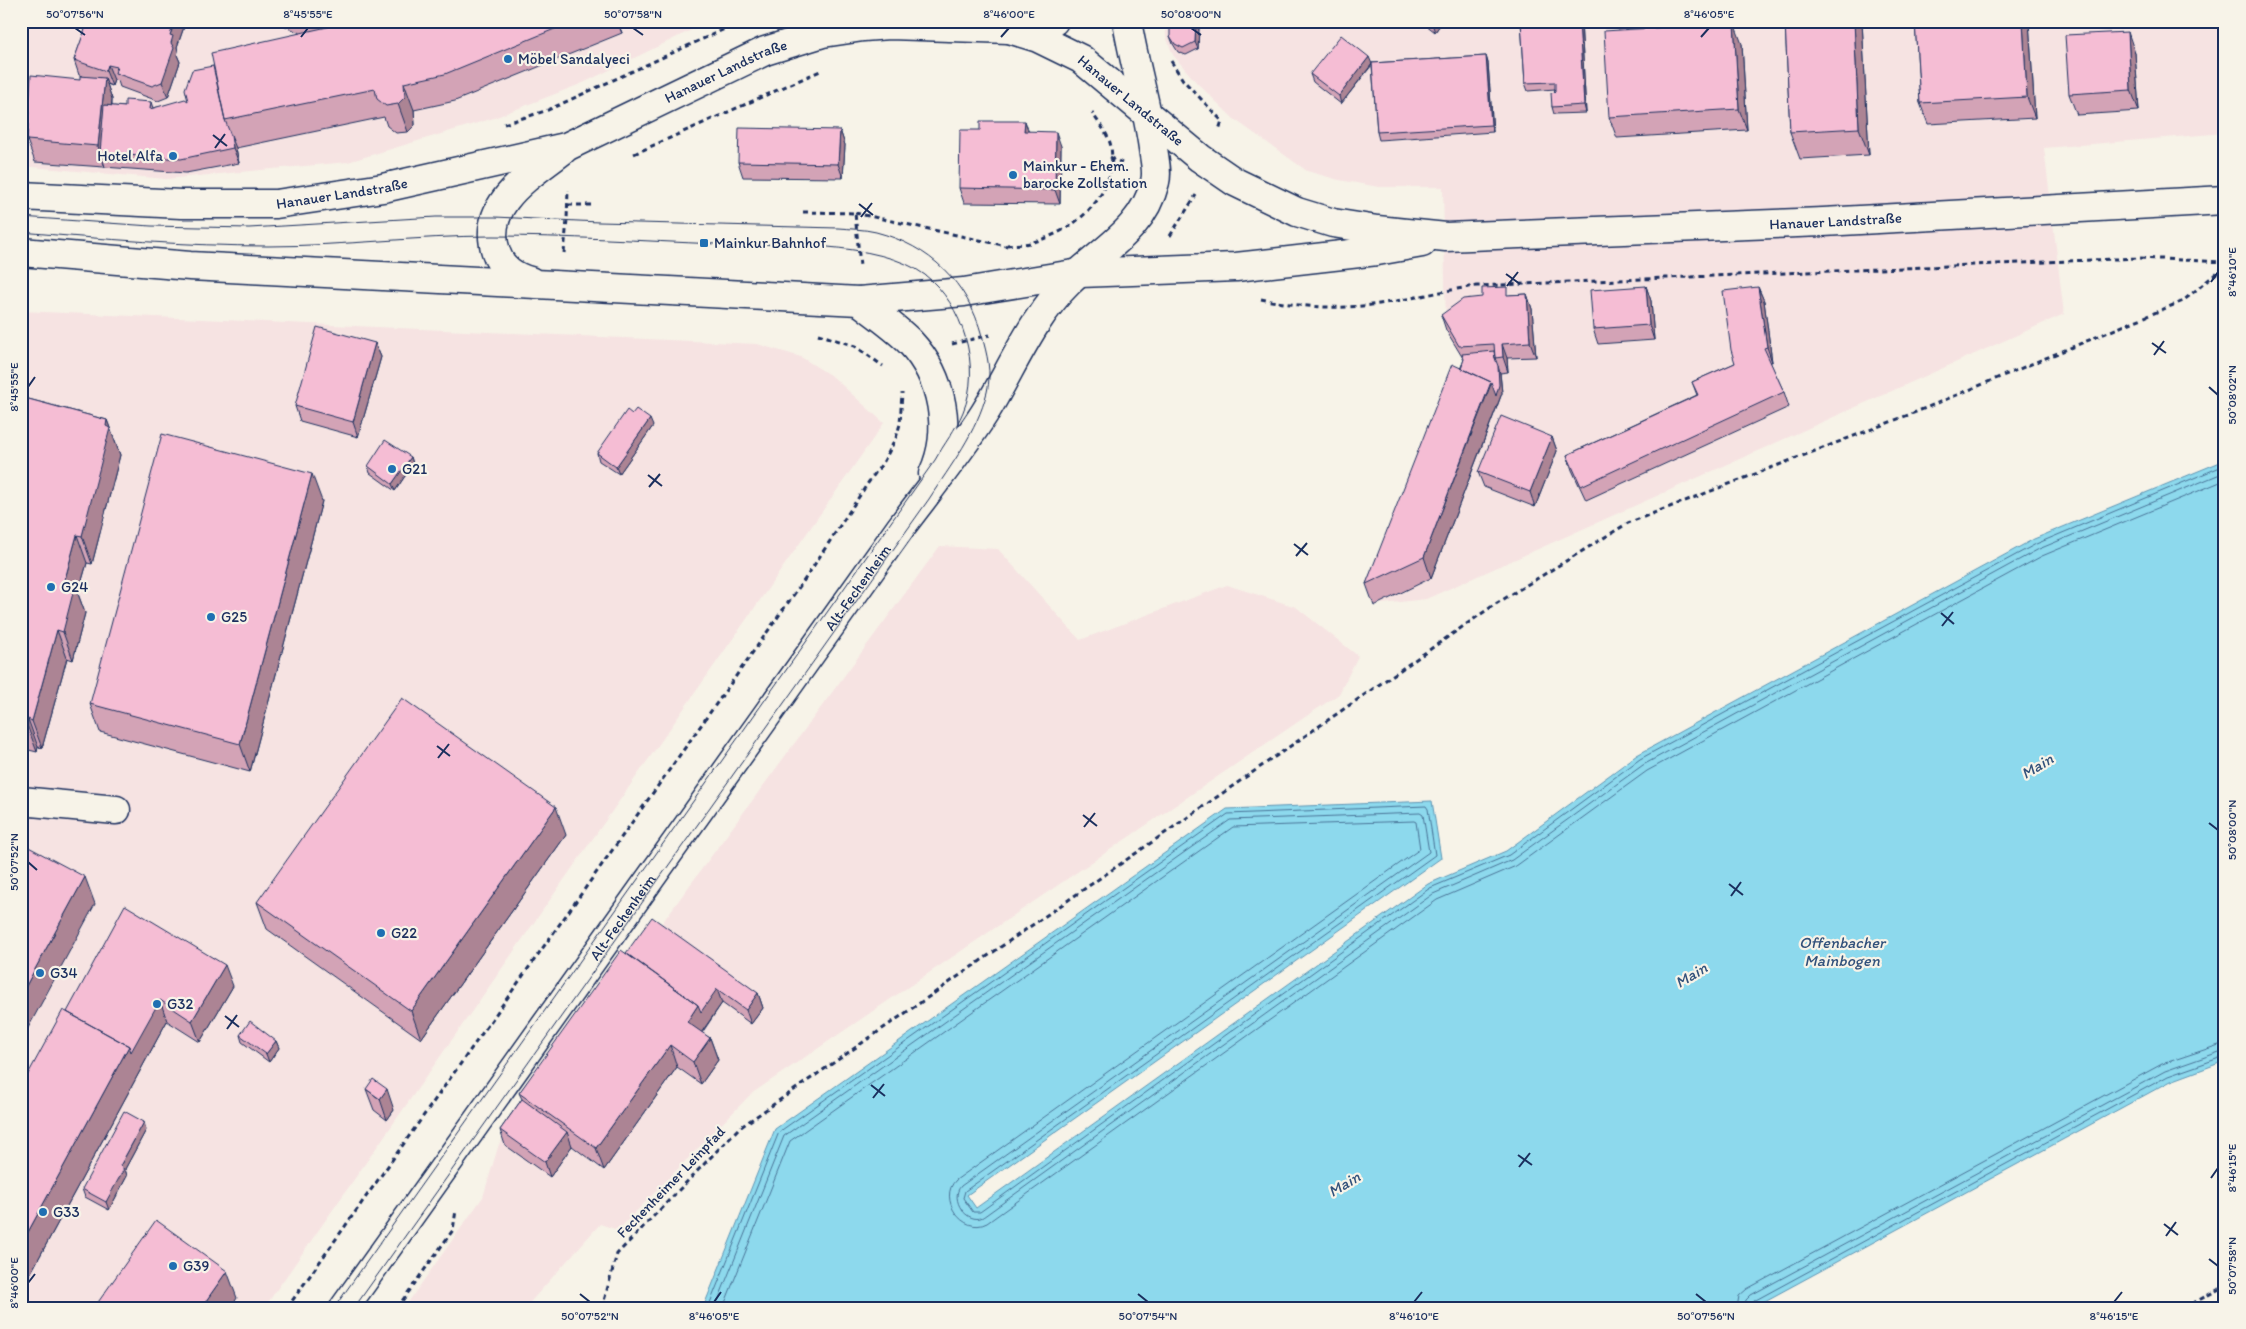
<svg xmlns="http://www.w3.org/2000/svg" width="2246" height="1329" viewBox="0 0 2246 1329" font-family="Itim,sans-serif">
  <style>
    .built { fill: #f6e3e2 }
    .water { fill: #8dd9ed; stroke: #5f95b4 }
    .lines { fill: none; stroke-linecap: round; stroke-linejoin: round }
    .shore { stroke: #497397; stroke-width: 1 }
    .minor-casing { stroke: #1b2f5e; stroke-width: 31 }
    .major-casing { stroke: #1b2f5e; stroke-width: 31 }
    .path { stroke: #1b2f5e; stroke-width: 3; stroke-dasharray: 5 4; stroke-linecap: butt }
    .minor { stroke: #f7f3e8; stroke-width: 28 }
    .major { stroke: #f7f3e8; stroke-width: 28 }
    .tram { stroke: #1b2f5e; stroke-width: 1 }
    .wall { fill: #d3a3b6; stroke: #1b2f5e }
    .shaded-wall { fill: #ac8494; stroke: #1b2f5e }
    .building { fill: #f5bdd4; stroke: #1b2f5e }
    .ticks { fill: none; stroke: #1b2f5e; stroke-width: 2 }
    .poi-dot { fill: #1f6fb2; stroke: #f7f3e8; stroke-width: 2 }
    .labels { text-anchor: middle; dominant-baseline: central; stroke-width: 4.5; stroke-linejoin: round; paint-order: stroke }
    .poi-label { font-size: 15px; fill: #1b2f5e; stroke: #f7f3e8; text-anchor: start }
    .street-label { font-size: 15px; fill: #1b2f5e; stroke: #f7f3e8 }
    .water-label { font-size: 16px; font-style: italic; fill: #32517b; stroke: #f7f3e8 }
    .neatline { fill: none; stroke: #1b2f5e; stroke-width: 2 }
    .ticks-label { font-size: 12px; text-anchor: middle; fill: #1b2f5e }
  </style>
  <rect width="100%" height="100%" fill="#f7f3e8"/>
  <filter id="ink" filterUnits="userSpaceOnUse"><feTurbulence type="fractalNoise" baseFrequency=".02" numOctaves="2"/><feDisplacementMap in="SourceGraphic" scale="10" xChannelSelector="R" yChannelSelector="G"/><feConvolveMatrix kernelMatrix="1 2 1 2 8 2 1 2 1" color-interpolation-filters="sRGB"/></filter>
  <g filter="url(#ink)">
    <!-- built -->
    <path class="built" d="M21,21h689l-127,62 -89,35 -146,44 -182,17 -145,-13z
      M1165,21h1060v112l-181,15 20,166 -638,285 -52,6 91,-244 -19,-31 -3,-143h-64l-40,-7 -32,-9 -73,-52 -37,-36 -24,-28 -7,-19z
      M21,311l736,33 44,13 32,20 51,46 -620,885h-243z
      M940,546l58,3 82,91 147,-55 69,22 62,49 -19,38 -588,400 -133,136 -18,-6 -75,84h-121l79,-111 16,-53z"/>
    <!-- water -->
    <path class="water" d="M2225,460v601l-54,20 -419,227h-1049l72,-179 452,-320 205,-8 9,57 -474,337 9,13 452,-324 78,-33 131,-96 397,-216z"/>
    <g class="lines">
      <!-- shore -->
      <path class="shore" d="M708,1308l71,-176 449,-318 198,-8 2,3 7,46 -470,336 -2,7 10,14h7l450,-324 79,-33 131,-96 396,-215 189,-79
        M715,1308l69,-172 446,-316 190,-7 3,2 6,37 -468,334c-12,13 6,39 22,31l450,-323 79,-34 131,-95 396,-216 186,-77
        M723,1308l67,-167 443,-314 181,-6 2,1 4,27 -464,331c-19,18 7,56 31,43l450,-323 79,-34 131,-95 395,-215 183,-76
        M1737,1308l2,-12 8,-7 415,-225 63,-21
        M1744,1308l2,-8 5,-5 414,-224 60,-21
        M1750,1308l4,-7 414,-225 57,-20"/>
      <!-- minor casing -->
      <g class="minor-casing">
        <g id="minor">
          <path d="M1009,29l23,-1 22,-7"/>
          <path d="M859,301c17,13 36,26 51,41 33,35 43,89 23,132"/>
          <path d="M21,801l95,9"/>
          <path id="s1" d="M344,1308l557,-781c28,-37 58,-74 83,-113 27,-43 47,-95 84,-131 33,-33 75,-52 87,-101 3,-11 -1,-24 -2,-34 -6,-43 -19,-84 -26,-127"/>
        </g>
      </g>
      <!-- major casing -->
      <g class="major-casing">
        <g id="major">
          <path id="s2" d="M21,196l160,8h95l107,-16 183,-41 199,-96 58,-18 40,-6 27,-2 119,4 29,9 43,21 119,99 35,24 62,30 36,11 44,7 69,7 377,-15 402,-22"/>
          <path d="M21,252l169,14 669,35 105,-9 116,-19 156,-6 141,-16 45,-8"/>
          <path d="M530,281c-15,-4 -29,-13 -34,-29 -16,-48 34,-76 67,-102"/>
        </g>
      </g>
      <!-- path -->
      <path class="path" d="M1171,61l12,19 39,41 -3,9
        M504,124l44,-14 194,-89
        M634,154l186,-83
        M1110,157l12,6
        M568,205h26
        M803,212l52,1 5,53
        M855,213l152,33
        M1170,236l26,-41
        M1007,245c8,-1 18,0 26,-3 43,-11 85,-48 78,-95 -2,-12 -12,-24 -19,-34
        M564,253l3,-33 1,-30
        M1261,299c38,8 80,11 118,5 33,-5 65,-14 98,-18l662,-28 86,4
        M818,334l37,12 28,20
        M952,344l38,-9
        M287,1308l520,-732 61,-93 16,-22 12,-23 4,-14 2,-31
        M397,1308l56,-78 3,-20
        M602,1308l15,-54 121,-125 756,-524 134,-82 283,-109 272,-113 42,-35
        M2184,1308l41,-22"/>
      <!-- minor -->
      <use href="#minor" class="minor"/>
      <!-- major -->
      <use href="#major" class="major"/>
      <!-- tram -->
      <path class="tram" d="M21,217l130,9 98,2 187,-11h59l104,5 239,6c12,1 26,1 38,4 54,14 92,51 106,104 5,19 10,36 5,56 -10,40 -36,73 -58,107l-575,809
        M21,232c82,7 165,14 247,14 75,0 149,-10 224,-10 75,0 150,5 225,8 57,1 162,-4 208,31 38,29 57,92 38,137 -7,17 -19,32 -28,48l-601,848"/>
    </g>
    <!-- wall -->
    <path class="wall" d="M76,21h110l-9,26 1,4 -1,4 3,7 -12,35 -10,4 -38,-14 -2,-6 -4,-1 -2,6 -5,-2 5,15v7l13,1 26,-5 2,6 35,-7 25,-35 87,-33 -25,-12h71v2l8,-2h270l-5,5 3,7 -167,68 -41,9 1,15 -7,7 -12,1 -9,-7 -3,-9 -148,31 3,15 -53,10 -151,-11 -8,-22 53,-60 2,-4 -3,-1 -5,-15 13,-35z
      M1421,21h22l-8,11z
      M1521,21h60l5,92 -32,1 -2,-7 3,-18 -27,2 -3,-8z
      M1785,21h77l7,134 -69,4 -10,-27z
      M1915,21h114l6,97 -107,6 -8,-21z
      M1199,27l-1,22 -12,6 -8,-3 -5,-8 -3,-8z
      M1742,44l5,86 -130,8 -8,-21z
      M2135,53l4,58 -62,4 -8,-21z
      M1486,56l2,7 5,69 -114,8 -2,-8 -5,-67 -31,39 -28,-22 -3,-8 62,-11z
      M1025,121l3,10 33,15 -1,58 -96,-1 -5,-15z
      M840,130l5,15 -2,33 -100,-1 -5,-15z
      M1646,286l5,15 3,39 -56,4 -5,-15z
      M1758,287l6,14 8,61h-2l14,30 5,15 -203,93 -14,-30 -5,-15 130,-60 -5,-13 43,-19z
      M1527,294l5,15 4,48 -29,1 1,14 -8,1 2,20 -4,11 -67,174 -57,28 -8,-22 98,-224 -18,-30 -5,-15 69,-20z
      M375,343l6,14 -23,80 -58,-16 -5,-15z
      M21,397l86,23 13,35 -28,109 -5,-1 -9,31 7,19 -12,47 -6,-2 -25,90 -4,-1 -1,5 -16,-4z
      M653,426l-34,48 -20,-13 -2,-8z
      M1552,437l5,14 -22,56 -51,-20 -6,-15z
      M411,457l2,7 -18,27 -25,-18 -2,-7z
      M322,501l-72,271 -150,-40 -10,-28z
      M566,835l-145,204 -154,-110 -10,-27z
      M626,953l132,40 5,15 -12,16 -29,-21 -20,30 8,5 8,22 -17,24 -24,-17 -73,103 -32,-24 -22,31 -45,-32 -5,-15 22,-31 -3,-6z
      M233,986l-33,56 -33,-21 -146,270v-204l46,-75z
      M240,1035l36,6 3,7 -10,14 -27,-20z
      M366,1089l28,21 -7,10 -13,-10z
      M146,1130l-21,39 2,7 -18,34 -24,-13 -3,-8z"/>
    <!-- shaded-wall -->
    <path class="shaded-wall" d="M175,21h11l-9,26 1,4 -1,4 3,7 -12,35 -6,-15 9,-39 -1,-8z
      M324,21h22l-12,28 -10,-27z
      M617,21h7l-5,5 3,7z
      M1196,21l3,6 -1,22 -3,-7z
      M1431,21h12l-8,11z
      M1579,21h2l5,92 -2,-8z
      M1854,21h8l7,134 -10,-27z
      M2023,21h6l6,97 -8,-21z
      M1734,23l8,21 5,86 -8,-21z
      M2128,32l7,21 4,58 -8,-21z
      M1486,56l2,7 5,69 -2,-7z
      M1369,57l3,7 -31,40 -2,-8z
      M108,65l6,15 -2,6 -6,-15z
      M105,78l7,21 -5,54h-7l5,14 -7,-21z
      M404,83l10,27 1,15 -7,7 -10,-28z
      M1025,121l5,15 -6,-5z
      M840,130l5,15 -2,33 -5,-14z
      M1056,132l5,14 -1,58 -5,-14z
      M231,136l5,12 3,15 -6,-15z
      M1646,286l5,15 3,39 -5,-15z
      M1758,287l6,14 8,61 -5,-15z
      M1527,294l5,15 4,48 -6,-15z
      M375,343l6,14 -23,80 -5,-15z
      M1502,344l5,14 1,14 -5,-15z
      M1498,366l2,7 2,20 -71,185 -7,-21z
      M650,419l3,7 -34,48 -3,-7z
      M107,420l13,35 -28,109 -10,-28z
      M1552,437l5,14 -22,56 -5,-15z
      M411,457l2,7 -18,27 -3,-7z
      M312,474l10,27 -72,271 -10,-28z
      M77,535l10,28 -9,31 7,19 -12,47 -10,-28 1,-49z
      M57,630l10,28 -25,90 -10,-27z
      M28,719l10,28 -1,5 -10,-27z
      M556,807l10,28 -145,204 -10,-28z
      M85,877l10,27 -74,137v-46z
      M225,965l8,21 -33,56 -8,-21z
      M717,989l5,14 -28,40 -7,-21 11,-17z
      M758,993l5,15 -12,16 -5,-14z
      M160,1000l7,21 -146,270v-46l108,-199z
      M710,1038l8,22 -17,24 -8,-22z
      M276,1041l3,7 -10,14 -3,-8z
      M670,1045l7,22 -73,103 -8,-22z
      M387,1089l7,21 -7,10 -7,-21z
      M144,1122l2,8 -21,39 2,7 -18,34 -3,-8 14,-36z
      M567,1132l5,14 -22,31 -5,-15z
      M227,1271l10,27 -6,10h-30z"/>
    <!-- building -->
    <path class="building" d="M88,21h87l-5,14 3,1 -2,7 3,5 -12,34 -10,4 -37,-13 2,-6 -9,-2 -2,6 -32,-11z
      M354,21h220l-129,53 -41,9 1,14 -7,7 -12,2 -9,-7 -2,-10 -150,31 -14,-67z
      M1170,21h26l-1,21 -12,6 -8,-4 -5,-8z
      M1521,21h58l5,84 -32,2 -1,-14 4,-1v-10l-30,1z
      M1785,21h69l5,107 -69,4z
      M1915,21h108l4,76 -107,6z
      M1734,23l5,86 -130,8 -5,-86z
      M2128,32l3,58 -62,4 -4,-59z
      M1341,35l28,22 -30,39 -29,-22z
      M1486,56l5,69 -114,7 -5,-69z
      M213,66l12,54 6,16 2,12 -52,11 -81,-6 4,-48 21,2v-7l26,2 -1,7 35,-10 3,2 -3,-12 7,-19z
      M31,75l49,5v-4l25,2 -7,68 -71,-6z
      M980,121h45l-1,10 32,1 -1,58 -96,-2 1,-58h20z
      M739,128l101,2 -2,34 -100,-2z
      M1646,286l3,39 -56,4 -3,-39z
      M1507,287v8l20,-1 3,48 -28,2 1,13 -8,1 -1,-14 -35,2 -18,-31 22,-16 19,-2v-9z
      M1758,287l9,60 -3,1 20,44 -203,94 -14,-31 131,-60 -6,-13 43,-19 -4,-13 -8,-59z
      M317,327l58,16 -22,79 -58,-16z
      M1494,351l1,7 3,8 1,19 -3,11 -5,-14 -30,-14 3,-9 -2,-5z
      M1452,364l39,18 -67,175 -58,27z
      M21,397l86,23 -1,6 4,2 -28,108 -5,-1 -13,48 11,2 -12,47 -6,-2 -25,91 -4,-2 -1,6 -6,-2z
      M636,409l14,10 -34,48 -19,-14 30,-43 5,4z
      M1501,416l51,21 -22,55 -52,-20z
      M162,434l150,40 -72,270 -150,-40z
      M385,440l26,17 -19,27 -24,-18z
      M402,698l154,109 -145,204 -154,-109z
      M21,843l64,34 -64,118z
      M125,905l100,60 -33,56 -32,-21 -29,52 -2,-6 -62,-34z
      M652,917l106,76 -12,17 -29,-21 -16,23 -3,-7 -72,-52z
      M621,950l77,55 -11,17 23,16 -17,24 -23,-17 -74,103 -77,-55z
      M63,1010l66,36 -108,199v-158z
      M250,1021l26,20 -10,13 -26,-19z
      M373,1079l14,10 -7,10 -14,-10z
      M522,1099l45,33 -22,30 -45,-32z
      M124,1111l20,11 -24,44 4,3 -18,33 -24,-13z
      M156,1220l71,51 -26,37h-107z"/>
  </g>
  <!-- ticks -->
  <path class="ticks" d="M75,28l10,7M633,28l10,7M1191,28l10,7M301,37l7,-9M1001,37l8,-9M1701,37l8,-9M213,135l14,11M215,148l10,-14M859,204l14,11M861,217l11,-14M1506,274l14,10M2211,282l7,-10M1507,286l11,-14M2152,343l14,10M2154,355l10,-14M28,387l7,-10M2209,387l9,8M648,475l14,11M649,487l11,-13M1294,544l14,11M1296,556l11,-13M1941,613l13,11M1942,626l11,-14M437,746l13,10M438,758l11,-14M1083,815l14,11M2209,823l9,7M1084,827l11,-14M28,862l9,8M1729,884l14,11M1731,896l10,-14M225,1016l14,11M227,1029l10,-14M871,1085l14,11M873,1098l11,-14M1518,1155l14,10M1519,1167l11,-14M2211,1178l7,-10M2164,1224l14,11M2166,1236l10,-14M2209,1259l9,7M28,1283l7,-9M580,1294l10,8M1138,1294l10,8M1696,1294l10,8M714,1302l7,-10M1414,1302l8,-10M2114,1302l8,-10"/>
  <!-- markers -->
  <g class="poi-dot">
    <circle cx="508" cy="59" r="5"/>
    <circle cx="173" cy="156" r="5"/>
    <circle cx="1013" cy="175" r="5"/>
    <rect x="699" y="238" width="10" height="10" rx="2.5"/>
    <circle cx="392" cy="469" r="5"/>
    <circle cx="51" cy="587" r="5"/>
    <circle cx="211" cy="617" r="5"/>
    <circle cx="381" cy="933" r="5"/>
    <circle cx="40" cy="973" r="5"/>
    <circle cx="157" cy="1004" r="5"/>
    <circle cx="43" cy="1212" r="5"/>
    <circle cx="173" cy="1266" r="5"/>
  </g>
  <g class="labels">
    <!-- poi labels -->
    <g class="poi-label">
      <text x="518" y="59">Möbel Sandalyeci</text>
      <text x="163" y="156" text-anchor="end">Hotel Alfa</text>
      <text x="1023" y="166">Mainkur - Ehem.<tspan x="1023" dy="17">barocke Zollstation</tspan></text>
      <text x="714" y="243">Mainkur Bahnhof</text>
      <text x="402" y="469">G21</text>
      <text x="61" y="587">G24</text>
      <text x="221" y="617">G25</text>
      <text x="391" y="933">G22</text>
      <text x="50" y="973">G34</text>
      <text x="167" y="1004">G32</text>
      <text x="53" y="1212">G33</text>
      <text x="183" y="1266">G39</text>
    </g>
    <!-- street labels -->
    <g class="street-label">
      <text stroke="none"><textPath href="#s2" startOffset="728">Hanauer Landstraße</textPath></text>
      <text stroke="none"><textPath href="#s2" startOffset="1162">Hanauer Landstraße</textPath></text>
      <text stroke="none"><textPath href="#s2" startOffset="322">Hanauer Landstraße</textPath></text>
      <text stroke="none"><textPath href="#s2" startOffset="1905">Hanauer Landstraße</textPath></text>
      <text stroke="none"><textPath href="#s1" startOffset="885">Alt-Fechenheim</textPath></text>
      <text stroke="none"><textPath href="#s1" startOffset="480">Alt-Fechenheim</textPath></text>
      <text transform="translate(671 1182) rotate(-46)">Fechenheimer Leinpfad</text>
    </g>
    <!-- water labels -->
    <g class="water-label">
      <text transform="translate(2037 766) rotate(-31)">Main</text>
      <text x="1842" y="942">Offenbacher<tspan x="1842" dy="18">Mainbogen</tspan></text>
      <text transform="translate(1691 975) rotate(-31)">Main</text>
      <text transform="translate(1344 1184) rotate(-31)">Main</text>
    </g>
  </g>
  <!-- margin -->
  <rect width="2246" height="1329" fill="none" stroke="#f7f3e8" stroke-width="55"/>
  <rect x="28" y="28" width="2190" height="1274" class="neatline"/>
  <g class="ticks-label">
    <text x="75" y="18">50°07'56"N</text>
    <text x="308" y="18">8°45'55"E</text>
    <text x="633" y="18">50°07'58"N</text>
    <text x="1009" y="18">8°46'00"E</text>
    <text x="1191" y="18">50°08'00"N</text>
    <text x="1709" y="18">8°46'05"E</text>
    <text transform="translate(2232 272) rotate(-90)" y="4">8°46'10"E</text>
    <text transform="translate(14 387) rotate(-90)" y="4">8°45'55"E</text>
    <text transform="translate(2232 395) rotate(-90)" y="4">50°08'02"N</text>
    <text transform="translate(2232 830) rotate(-90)" y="4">50°08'00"N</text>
    <text transform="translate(14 862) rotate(-90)" y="4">50°07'52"N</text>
    <text transform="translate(2232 1168) rotate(-90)" y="4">8°46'15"E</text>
    <text transform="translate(2232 1266) rotate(-90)" y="4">50°07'58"N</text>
    <text transform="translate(14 1283) rotate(-90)" y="4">8°46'00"E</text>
    <text x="590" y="1320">50°07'52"N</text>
    <text x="714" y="1320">8°46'05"E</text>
    <text x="1148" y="1320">50°07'54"N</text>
    <text x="1414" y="1320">8°46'10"E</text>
    <text x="1706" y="1320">50°07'56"N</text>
    <text x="2114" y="1320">8°46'15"E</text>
  </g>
</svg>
